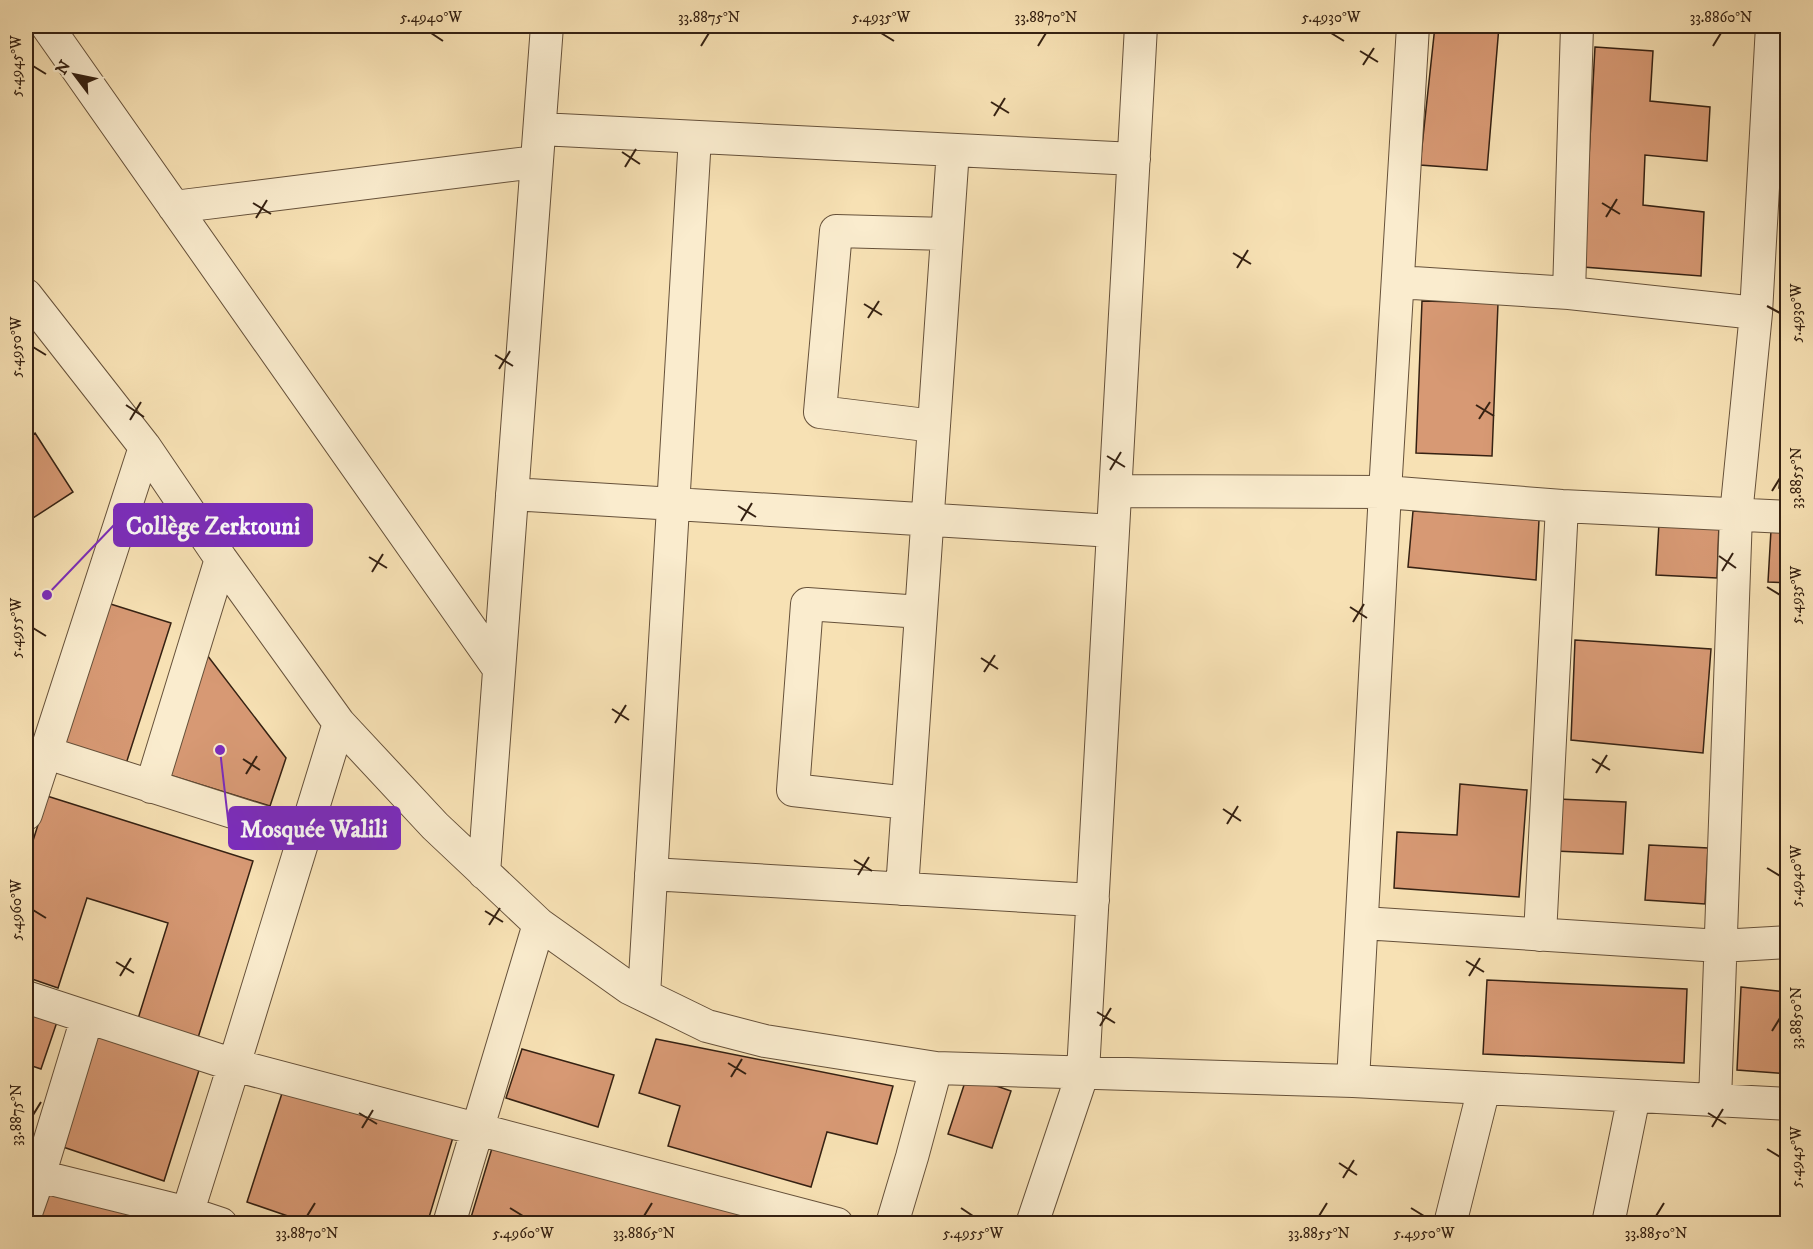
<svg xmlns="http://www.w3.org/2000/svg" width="1813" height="1249" viewBox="0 0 1813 1249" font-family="'IM FELL DW Pica',serif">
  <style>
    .building { fill: #d79974; stroke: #352112; stroke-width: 1.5 }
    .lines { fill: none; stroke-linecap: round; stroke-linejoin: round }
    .street-casing { stroke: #66513a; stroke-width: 34 }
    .street { stroke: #faecce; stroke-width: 32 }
    .ticks { fill: none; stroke: #352112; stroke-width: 2 }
    .leader { fill: none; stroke: #7b2cbf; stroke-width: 2 }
    .callout-dot { fill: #7b2cbf; stroke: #faecce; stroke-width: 2 }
    .callout { fill: #7b2cbf; stroke: #7b2cbf; stroke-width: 2 }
    .callout-label { font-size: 24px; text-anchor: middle; font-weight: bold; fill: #fff }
    .neatline { fill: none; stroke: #352112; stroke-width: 2 }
    .ticks-label { font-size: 15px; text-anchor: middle; fill: #352112 }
  </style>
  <rect width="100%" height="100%" fill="#f7e1b4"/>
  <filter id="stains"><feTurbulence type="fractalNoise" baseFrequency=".00333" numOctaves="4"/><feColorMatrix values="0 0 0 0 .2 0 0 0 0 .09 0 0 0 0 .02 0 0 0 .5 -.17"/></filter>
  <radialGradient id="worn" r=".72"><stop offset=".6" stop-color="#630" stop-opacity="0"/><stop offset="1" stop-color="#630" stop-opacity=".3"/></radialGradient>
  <!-- building -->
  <path class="building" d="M1435,26h64l-12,144 -67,-5z
    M1595,47l58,4 -3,50 60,6 -3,54 -62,-6 -2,50 61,7 -3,64 -118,-9z
    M1788,260v61h-6z
    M1422,301l76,2 -6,153 -76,-3z
    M1786,416l2,1v72l-9,-1z
    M35,433l38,59 -43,28 -4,-7v-73z
    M1413,511l126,9 -3,60 -128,-13z
    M1659,523l60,2 -2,53 -61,-3z
    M1771,530l17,1v52l-20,-1z
    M101,601l70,22 -46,144 -69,-22z
    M1575,640l136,9 -8,104 -132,-13z
    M207,655l79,103 -16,48 -104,-32z
    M1460,784l67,6 -8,107 -125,-9 3,-56 60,3z
    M47,796l206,65 -56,180 -60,-19 31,-99 -81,-25 -29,90 -32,-11v-114z
    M1558,799l68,3 -3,52 -68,-3z
    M1649,845l59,3 -3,56 -60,-4z
    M1487,980l200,9 -3,74 -201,-9z
    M1741,987l47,5v82l-51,-4z
    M26,1004l33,12 -18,53 -15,-5z
    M95,1030l106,34 -37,117 -104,-35z
    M656,1039l237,47 -16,58 -50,-12 -16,55 -143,-41 12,-40 -41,-13z
    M522,1049l92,26 -16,52 -92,-29z
    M967,1076l44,15 -19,57 -44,-14z
    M285,1084l169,50 -27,90h-116l-64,-22z
    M26,1110l6,2 -6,20z
    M493,1145l310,79h-334z
    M51,1188l101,29 -2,7h-112z"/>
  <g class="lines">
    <!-- street casing -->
    <g class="street-casing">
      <path id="street" d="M47,26l452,643
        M540,129l594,30
        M174,207l362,-45
        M1398,282l171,11 187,20
        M1569,293l8,-267
        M26,295l119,152 76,112 118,164 96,103 104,98 90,64 78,38 58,15 171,27 417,13 435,23
        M934,426l-114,-14 16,-181 111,3
        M1116,491l269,1 177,14 226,11
        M512,494l601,37
        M44,752l261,83
        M151,787l70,-228
        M908,803l-115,-13 14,-186 114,8
        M26,814l119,-367
        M484,873l63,-847
        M651,874l442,26
        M902,889l51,-739
        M1363,923l357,23 68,-4
        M1540,935l22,-429
        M644,995l51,-858
        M26,997l208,68 603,159
        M1353,1081l32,-589 28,-466
        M1715,1101l21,-586 20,-202 16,-287
        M39,1176l149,37 33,11
        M26,1213l13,-37 48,-158
        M184,1224l50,-159 105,-342
        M449,1224l90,-300
        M892,1224l20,-67 24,-89
        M1032,1224l51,-152 58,-1046
        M1450,1224l34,-136
        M1608,1224l26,-128"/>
    </g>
    <!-- street -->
    <use href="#street" class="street"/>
  </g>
  <!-- ticks -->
  <path class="ticks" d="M431,33l12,8M881,33l13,8M1331,33l13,8M701,46l8,-13M1038,46l8,-13M1713,46l8,-13M1360,51l18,11M1363,65l11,-17M33,66l13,8M991,102l18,11M994,116l11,-18M622,152l18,12M625,167l11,-18M253,203l18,11M1602,203l18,11M1606,217l11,-18M256,218l11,-18M1233,253l18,11M1237,268l11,-18M864,304l18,11M1767,306l13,7M868,318l11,-17M33,347l13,8M495,355l18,11M499,369l11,-18M126,405l18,12M1476,405l18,11M1479,419l11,-17M130,420l11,-18M1107,456l18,11M1110,470l11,-18M1772,491l8,-13M738,506l18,11M741,521l11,-18M1719,556l17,12M369,557l18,11M1722,571l11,-18M372,572l11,-18M1767,587l13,8M1350,607l17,11M1353,622l11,-18M33,628l13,8M981,658l17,11M984,672l11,-17M612,709l17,11M615,723l11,-18M243,759l17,11M1592,759l18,11M1596,773l11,-18M246,774l11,-18M1223,809l18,12M1227,824l11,-18M854,860l18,11M1767,868l13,8M858,875l11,-18M33,910l13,8M485,911l18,11M489,925l11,-17M1466,961l18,11M116,962l18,11M120,976l11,-18M1469,976l11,-18M1097,1012l18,11M1100,1026l11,-18M1772,1031l8,-13M728,1063l18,11M731,1077l11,-18M359,1113l18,11M1708,1113l18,11M33,1115l8,-13M1712,1127l11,-18M362,1128l11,-18M1767,1149l13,8M1339,1163l18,12M1343,1178l11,-18M510,1208l13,8M961,1208l12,8M1411,1208l13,8M307,1216l8,-13M644,1216l8,-13M1319,1216l8,-13M1656,1216l8,-13"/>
  <!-- callouts -->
  <path class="leader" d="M47 595L114 525M220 750L229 828"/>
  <g class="callout-dot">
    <circle cx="47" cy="595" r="6"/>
    <circle cx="220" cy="750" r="6"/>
  </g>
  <g class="callout">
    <rect x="114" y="504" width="198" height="42" rx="6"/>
    <rect x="229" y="807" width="171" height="42" rx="6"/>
  </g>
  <g class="callout-label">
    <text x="213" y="534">Collège Zerktouni</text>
    <text x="314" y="837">Mosquée Walili</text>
  </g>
  <!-- margin -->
  <rect width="1813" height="1249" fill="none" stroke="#f7e1b4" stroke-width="66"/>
  <!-- north arrow -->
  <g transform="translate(75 75) rotate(302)" stroke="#faecce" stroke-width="4.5" paint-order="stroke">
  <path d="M0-4.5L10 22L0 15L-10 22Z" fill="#352112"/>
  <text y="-9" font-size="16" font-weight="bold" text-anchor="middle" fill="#352112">N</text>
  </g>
  <rect x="33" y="33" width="1747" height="1183" class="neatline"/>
  <g class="ticks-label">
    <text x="431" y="22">5.4940°W</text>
    <text x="709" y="22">33.8875°N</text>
    <text x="881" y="22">5.4935°W</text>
    <text x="1046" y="22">33.8870°N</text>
    <text x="1331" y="22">5.4930°W</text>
    <text x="1721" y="22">33.8860°N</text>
    <text transform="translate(16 66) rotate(-90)" y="5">5.4945°W</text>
    <text transform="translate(1796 313) rotate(-90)" y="5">5.4930°W</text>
    <text transform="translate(16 347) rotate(-90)" y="5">5.4950°W</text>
    <text transform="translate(1796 478) rotate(-90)" y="5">33.8855°N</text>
    <text transform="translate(1796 595) rotate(-90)" y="5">5.4935°W</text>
    <text transform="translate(16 628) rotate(-90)" y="5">5.4955°W</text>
    <text transform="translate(1796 876) rotate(-90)" y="5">5.4940°W</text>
    <text transform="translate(16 910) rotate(-90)" y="5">5.4960°W</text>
    <text transform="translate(1796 1018) rotate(-90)" y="5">33.8850°N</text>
    <text transform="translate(16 1115) rotate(-90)" y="5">33.8875°N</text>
    <text transform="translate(1796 1157) rotate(-90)" y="5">5.4945°W</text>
    <text x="307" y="1238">33.8870°N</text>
    <text x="523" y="1238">5.4960°W</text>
    <text x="644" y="1238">33.8865°N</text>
    <text x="973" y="1238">5.4955°W</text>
    <text x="1319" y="1238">33.8855°N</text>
    <text x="1424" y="1238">5.4950°W</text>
    <text x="1656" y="1238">33.8850°N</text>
  </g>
  <rect width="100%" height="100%" filter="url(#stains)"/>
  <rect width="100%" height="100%" fill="url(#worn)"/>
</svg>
